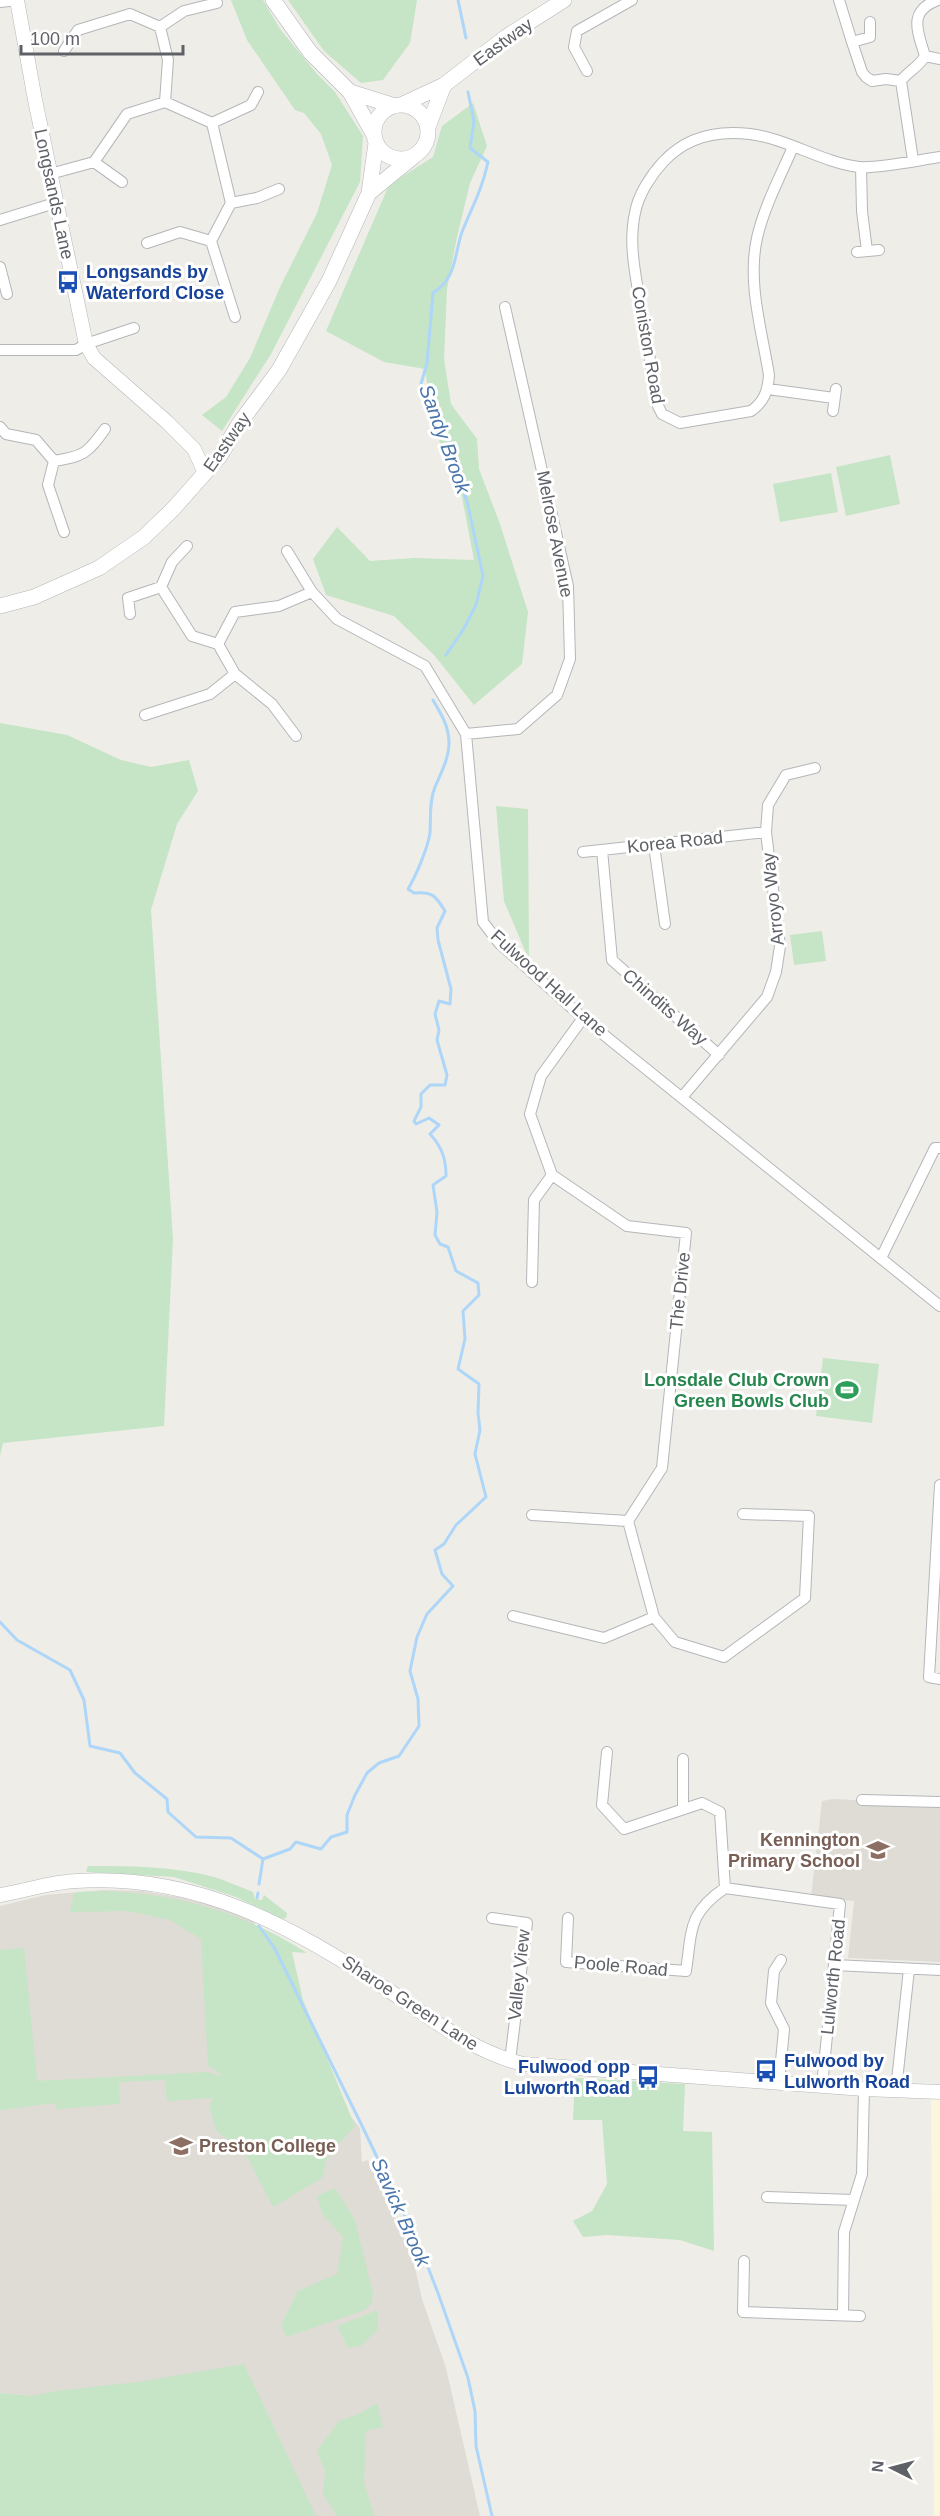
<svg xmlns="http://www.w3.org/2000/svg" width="940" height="2516" viewBox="0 0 940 2516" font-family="Helvetica,sans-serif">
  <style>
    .commercial { fill: #fcf6df }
    .education { fill: #dfdcd5 }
    .green { fill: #c5e5c6 }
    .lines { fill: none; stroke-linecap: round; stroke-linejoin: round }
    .stream { stroke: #add6f9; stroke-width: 3 }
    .minor-casing { stroke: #b4b6ba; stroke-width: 12 }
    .tertiary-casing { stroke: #b4b6ba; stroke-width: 15 }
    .secondary-casing { stroke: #b3b5ba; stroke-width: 16 }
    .minor { stroke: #fff; stroke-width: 10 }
    .tertiary { stroke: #fff; stroke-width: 14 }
    .secondary { stroke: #fff; stroke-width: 15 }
    .labels { text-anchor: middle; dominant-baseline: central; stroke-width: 6; stroke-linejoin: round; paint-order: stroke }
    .street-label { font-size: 18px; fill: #5e6166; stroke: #fff }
    .transit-label { font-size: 18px; font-weight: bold; fill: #164399; stroke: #fff; text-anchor: start }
    .leisure-label { font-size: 18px; font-weight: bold; fill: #27864d; stroke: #fff; text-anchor: end }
    .education-label { font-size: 18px; font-weight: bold; fill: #785e54; stroke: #fff; text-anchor: end }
    .water-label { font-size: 20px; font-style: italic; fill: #4a76ab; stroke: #fff }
  </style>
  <rect width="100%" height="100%" fill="#efede7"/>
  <!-- commercial -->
  <path class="commercial" d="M931,2098l9,1v417h-6z"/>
  <!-- education -->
  <path class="education" d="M833,1799l107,5v158l-92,-4 6,-57 -43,-4 11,-96z
    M103,1890l40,1 36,6 44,11 31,12 1,7 91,183 14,18 2,34 6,-2 42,85 12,54 24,69 34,148h-480l31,-120 -31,-3v-487l45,-11z"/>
  <!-- green -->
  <path class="green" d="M231,0h32l17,29 37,45 18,18 28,44 -3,46 -89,172 -49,77 -20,-16 24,-18 24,-39 30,-71 37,-74 15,-48 -11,-31 -17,-21 -9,-3 -48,-70z
    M288,0h129l-7,43 -27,37 -22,3 -37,-32z
    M473,103l14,43 -17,37 -13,54 -10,52 -3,70 7,45 26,35 2,30 21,55 28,88 -6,52 -48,41 -40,-50 -40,-39 -68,-21 -13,-36 24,-32 33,34 44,-3 60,2 -12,-63 -29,-72 -8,-56 -41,-7 -58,-31 63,-146 44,-28 9,-31z
    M890,455l10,49 -54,12 -10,-49z
    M831,473l7,39 -58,10 -7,-38z
    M0,723l67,12 54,25 30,7 38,-7 9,31 -21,33 -26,86 22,329 -9,187 -161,17 -3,13z
    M496,806l32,3 1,151 -25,-59z
    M822,931l4,30 -32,4 -4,-30z
    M823,1358l56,6 -7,59 -56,-7z
    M88,1866c42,0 85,0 126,11 13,4 26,10 39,15l2,7 7,1 2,-5 23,18 -1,5 -4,1 -46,-22 -62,-20 -88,-5z
    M107,1891c76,4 135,21 200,62l-15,-1 11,48 52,126 -27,29 -6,23 -49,29 -26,-51 -31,-26 -7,-25 4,-7 -46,3 -2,-21 -46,2 1,22 -64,5 -1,-6 -55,7v-160l24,-2 13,133 170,-9 17,5 -16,-12 -7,-126 -31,-19 -42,-9 -58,1 4,-18 4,-2z
    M575,2078l110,6 -2,47 29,1 2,119 -34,-11 -73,-5 -24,2 -10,-16 19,-10 15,-27 -5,-64h-29z
    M335,2188l20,32 18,74 -1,9 -7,7 -79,27 -5,-12 17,-34 39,-17 6,-37 -20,-22 -6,-19z
    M378,2310v19l-17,17 -13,2 -11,-22z
    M244,2364l72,152h-316v-123l32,3 24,-5 82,-9z
    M377,2403l6,24 -17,4 -2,51 10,34h-37l-14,-22 2,-22 -8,-21 22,-30 20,-7z"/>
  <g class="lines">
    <!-- stream -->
    <path class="stream" d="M458,0l8,38
      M446,655l17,-25 13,-25 7,-29 -15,-71 -27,-87 -20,-34 6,-21 6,-70c24,-15 21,-38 29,-61 10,-25 20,-42 26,-70l-18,-14 4,-27 -6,-29
      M0,1622l17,18 53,30 14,30 6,46 30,7 15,20 32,26 1,13 28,25 35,1 32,21 -4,25
      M263,1859l27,-10 6,-7 25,7 10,-12 16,-5v-17l8,-20 12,-22 12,-10 20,-7 20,-30 -1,-27 -8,-28 7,-34 10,-23 26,-28 -11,-12 -7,-24 9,-6 12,-19 30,-28 -11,-43 5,-24 -2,-17 1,-29 -21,-15 7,-30 -2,-28 16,-16 -1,-12 -22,-12 -8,-24 -8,-3 -5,-9 2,-23 -4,-27 13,-9c0,-17 -4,-29 -16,-42l9,-9 -10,-7 -13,6 -2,-3 7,-14v-13l9,-9h15l2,-10 -10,-35 2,-10 -4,-16 4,-13 11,3 1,-15 -13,-49 -1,-12 8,-17c-9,-15 -13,-20 -31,-18l-6,-4c8,-13 20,-42 22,-56 1,-15 -1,-32 5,-46 6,-14 14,-29 14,-44 0,-17 -8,-29 -16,-43
      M257,1898l1,-5
      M259,1926l16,23 91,185 56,118 16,41 30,85 7,33 1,35 16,70"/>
    <!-- minor casing -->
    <g class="minor-casing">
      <path id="minor" d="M839,0l13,42 18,-5v-15
        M938,0c-31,11 -20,32 -13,56l15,3
        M0,2l18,-2
        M160,27l24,-16 33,-8
        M852,42l10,30 4,5 6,4 14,-2 15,2
        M64,51l14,-21 52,-16 30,13 8,33 -3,42
        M587,71l-13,-24 3,-16 55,-31
        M212,123l39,-18 7,-13
        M793,147c-13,30 -29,60 -36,91 -10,45 5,93 12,137 -1,16 -5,27 -18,36l-71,12 -18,-9 -4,-8c-6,-33 -11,-66 -17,-98 -5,-31 -13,-64 -6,-95 3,-18 16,-38 28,-51 23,-25 54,-32 87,-28 38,5 71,28 109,33 18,2 60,-7 81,-10
        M913,160l-12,-79c7,-10 18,-14 24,-25
        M94,162l28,20
        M861,167l1,44 5,40
        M50,174l44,-12 33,-48 38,-12 47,21 19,80 -20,38 24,76
        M231,203l26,-5 22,-9
        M0,220l55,-17
        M147,243l33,-11 31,9
        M857,252l22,-2
        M0,267l7,27
        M0,350h76l10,-6 48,-16
        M768,389l66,9
        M833,411l3,-22
        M0,427l6,7 30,6 18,21 -6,24 16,47
        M54,461c30,-5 33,-7 51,-32
        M187,546l-15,16 -11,25 31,49 26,8
        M287,551l25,41 25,27 88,47 41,68 17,188 16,21 84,75 357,288
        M130,614l-2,-16 33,-11
        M145,715l65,-21 25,-20
        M466,734l52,-5 39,-34 13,-36 -2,-73 -63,-279
        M296,736l-24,-32 -37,-30 -17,-30 17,-32 44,-6 33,-14
        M654,845l11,79
        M602,850l10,110 107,95
        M583,852l183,-20
        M683,1096l84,-99 9,-25 4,-26 -14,-114 2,-27 18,-30 29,-7
        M881,1258l54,-110h5
        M532,1282l2,-82 18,-25
        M940,1485l-11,192 11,2
        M532,1515l96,6
        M513,1616l91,22 50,-21 -26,-96 34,-53 24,-235 -59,-7 -75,-51 -22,-61 11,-38 42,-58
        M654,1617l21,25 49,15 81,-59 4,-82 -66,-2
        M607,1752l-5,53 22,24 78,-26 18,9 5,76
        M683,1759v50
        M862,1800l78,2
        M492,1918l35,5 -17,138
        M568,1918l-2,44 120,9c6,-41 2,-58 39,-83l115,16 -18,182
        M834,1965l106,5
        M779,2083l5,-54 -13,-26 3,-32 7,-11
        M896,2090l13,-121
        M767,2197l86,3
        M744,2261l-1,51 117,4
        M843,2315l1,-83 18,-58 2,-85"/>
    </g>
    <!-- tertiary casing -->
    <g class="tertiary-casing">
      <path id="tertiary" d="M17,0l18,100 51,244 8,14 73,64 27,27 11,24
        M0,1895c25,-4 51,-13 76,-14 120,-8 216,45 312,109 43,28 85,62 135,74l341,25 76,3"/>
    </g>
    <!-- secondary casing -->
    <g class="secondary-casing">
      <path id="secondary" d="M273,0l37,52 40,40 24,43
        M350,92l45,14
        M401,105l43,-20 62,-48 58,-37
        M374 132a27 27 0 1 1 54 0a27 27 0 1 1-54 0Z
        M428,127l16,-42
        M369,193l44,-36
        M0,606l34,-9 65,-29 45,-31 30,-29 46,-52 19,-32 40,-54 50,-89 40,-88 7,-50"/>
    </g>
    <!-- minor -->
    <use href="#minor" class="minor"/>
    <!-- tertiary -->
    <use href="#tertiary" class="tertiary"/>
    <!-- secondary -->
    <use href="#secondary" class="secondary"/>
  </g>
  <!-- icons -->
  <defs>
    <g id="bus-bare" transform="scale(1.8)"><path d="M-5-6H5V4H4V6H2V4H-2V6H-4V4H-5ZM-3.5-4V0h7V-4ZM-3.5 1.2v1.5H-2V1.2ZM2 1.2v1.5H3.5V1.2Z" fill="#1a4fb4" stroke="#fff" stroke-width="2.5" paint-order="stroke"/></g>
    <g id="stadium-bare" transform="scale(1.8)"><path d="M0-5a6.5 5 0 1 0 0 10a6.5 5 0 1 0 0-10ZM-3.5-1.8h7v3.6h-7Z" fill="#2e9e5b" stroke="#fff" stroke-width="2.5" paint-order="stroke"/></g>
    <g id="school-bare" transform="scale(1.8)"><path d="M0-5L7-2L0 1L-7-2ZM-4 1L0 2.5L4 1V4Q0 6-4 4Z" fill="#8d6e63" stroke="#fff" stroke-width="2.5" paint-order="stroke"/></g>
    <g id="university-bare" transform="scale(1.8)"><path d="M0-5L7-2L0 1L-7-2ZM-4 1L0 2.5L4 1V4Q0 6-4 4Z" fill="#8d6e63" stroke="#fff" stroke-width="2.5" paint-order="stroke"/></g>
  </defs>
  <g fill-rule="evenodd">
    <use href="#bus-bare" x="68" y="282"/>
    <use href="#stadium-bare" x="847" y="1390"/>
    <use href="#school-bare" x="878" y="1850"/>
    <use href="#bus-bare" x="766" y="2071"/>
    <use href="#bus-bare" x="648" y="2077"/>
    <use href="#university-bare" x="181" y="2146"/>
  </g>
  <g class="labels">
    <!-- street labels -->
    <g class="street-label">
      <text transform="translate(503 42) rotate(-36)">Eastway</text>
      <text transform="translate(54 194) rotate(78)">Longsands Lane</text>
      <text transform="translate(648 345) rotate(80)">Coniston Road</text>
      <text transform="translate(227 442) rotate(-55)">Eastway</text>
      <text transform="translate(555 534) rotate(79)">Melrose Avenue</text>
      <text transform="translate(675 842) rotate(-6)">Korea Road</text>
      <text transform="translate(773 899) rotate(-96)">Arroyo Way</text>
      <text transform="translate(549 983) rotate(42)">Fulwood Hall Lane</text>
      <text transform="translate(665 1007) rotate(41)">Chindits Way</text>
      <text transform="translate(680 1291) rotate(-84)">The Drive</text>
      <text transform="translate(621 1966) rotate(5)">Poole Road</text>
      <text transform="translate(519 1975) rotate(-84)">Valley View</text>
      <text transform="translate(833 1977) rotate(-84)">Lulworth Road</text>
      <text transform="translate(410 2003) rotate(33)">Sharoe Green Lane</text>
    </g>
    <!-- transit labels -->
    <g class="transit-label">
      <text x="86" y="272">Longsands by<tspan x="86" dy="21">Waterford Close</tspan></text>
      <text x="784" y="2061">Fulwood by<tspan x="784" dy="21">Lulworth Road</tspan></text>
      <text x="630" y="2067" text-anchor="end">Fulwood opp<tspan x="630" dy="21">Lulworth Road</tspan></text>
    </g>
    <!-- leisure labels -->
    <g class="leisure-label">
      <text x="829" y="1380">Lonsdale Club Crown<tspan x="829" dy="21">Green Bowls Club</tspan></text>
    </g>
    <!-- education labels -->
    <g class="education-label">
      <text x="860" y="1840">Kennington<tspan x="860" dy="21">Primary School</tspan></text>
      <text x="199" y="2146" text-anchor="start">Preston College</text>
    </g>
    <!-- water labels -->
    <g class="water-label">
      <text transform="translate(445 439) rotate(70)">Sandy Brook</text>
      <text transform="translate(401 2212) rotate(66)">Savick Brook</text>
    </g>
  </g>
  <!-- north arrow -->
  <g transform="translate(892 2468) rotate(276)" stroke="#ffffff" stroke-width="4.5" paint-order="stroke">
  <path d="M0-4.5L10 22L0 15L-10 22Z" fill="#5e6166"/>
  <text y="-9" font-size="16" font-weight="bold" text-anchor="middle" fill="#5e6166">N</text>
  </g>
  <!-- scale -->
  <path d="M21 45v9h162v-9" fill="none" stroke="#5e6166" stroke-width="3"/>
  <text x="30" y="45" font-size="18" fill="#5e6166" stroke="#ffffff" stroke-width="4.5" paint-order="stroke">100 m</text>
</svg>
